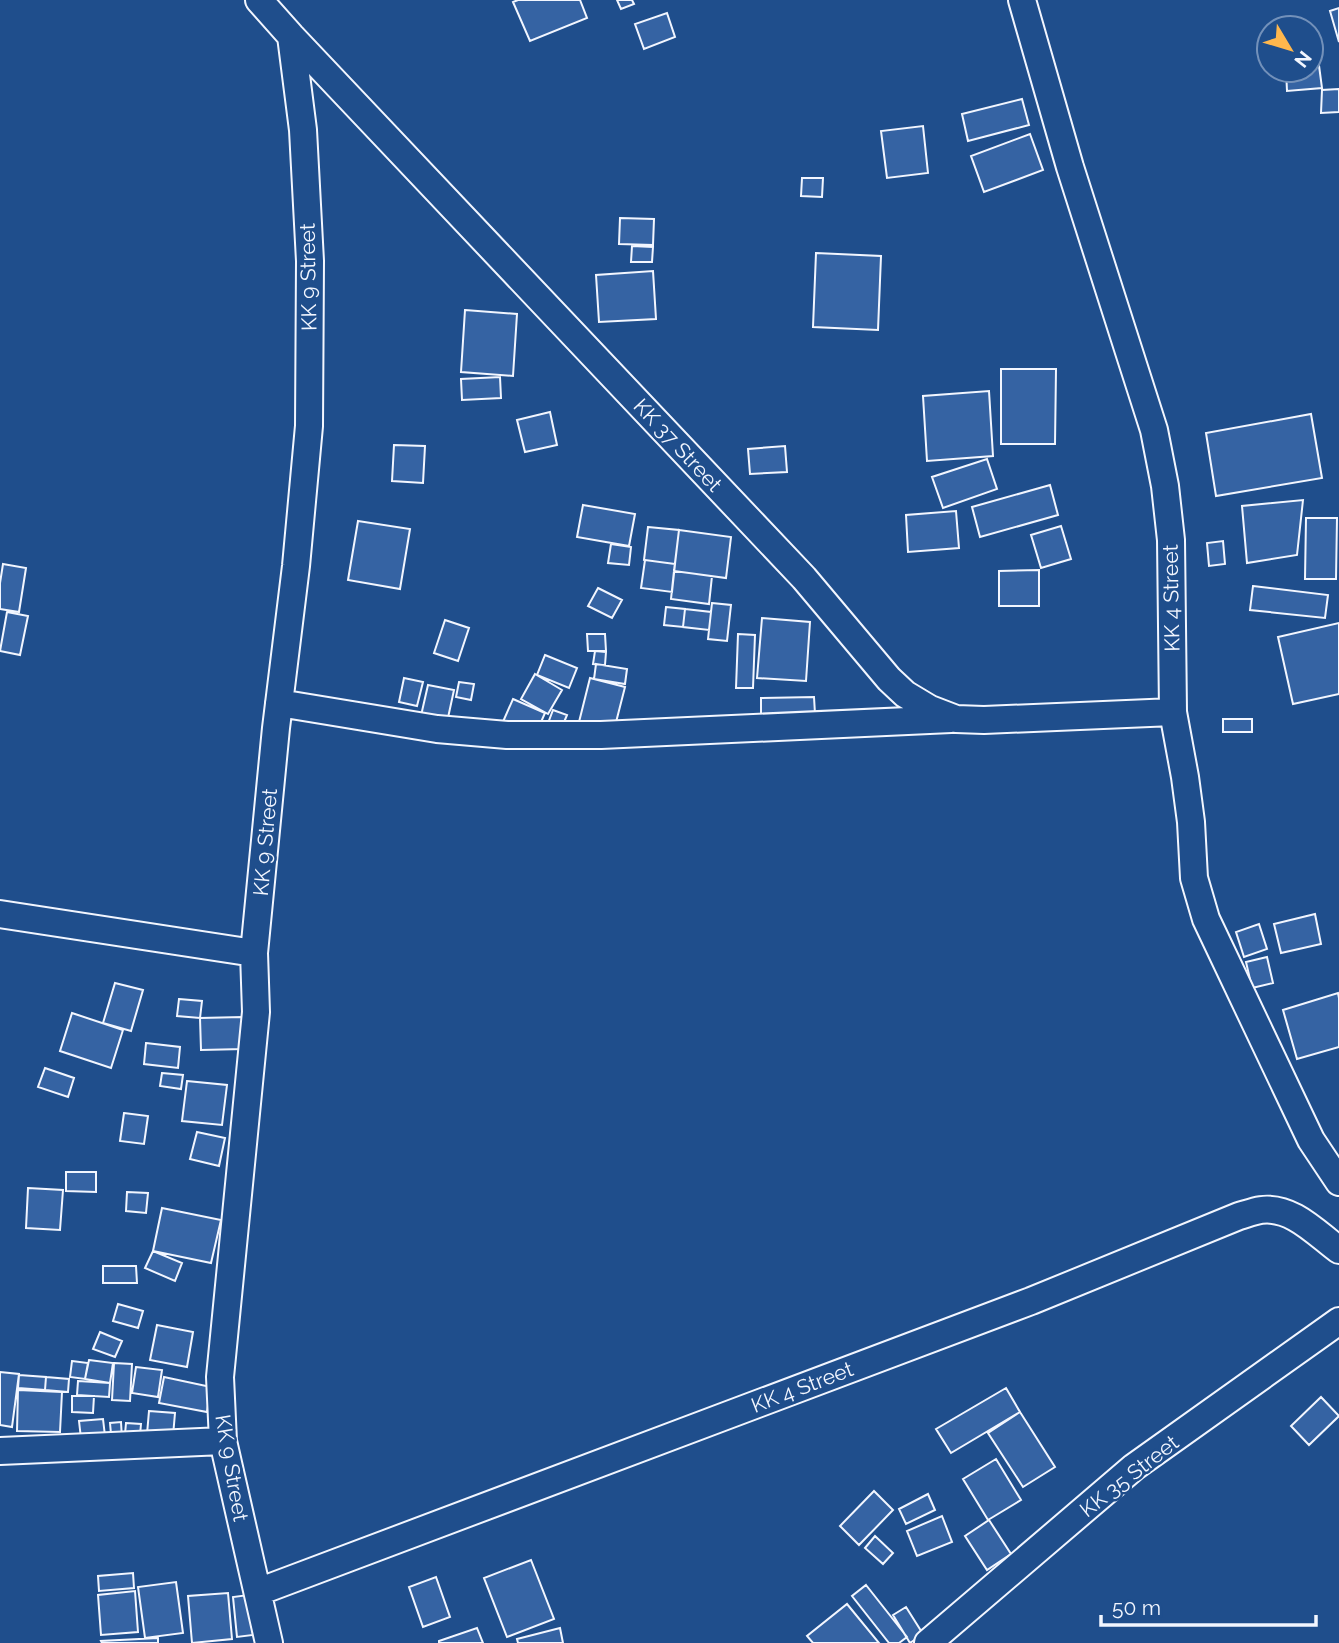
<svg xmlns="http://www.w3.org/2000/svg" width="1339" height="1643" viewBox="0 0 1339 1643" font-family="Raleway,sans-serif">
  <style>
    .building { fill: #3563a3; stroke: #f2f6ff; stroke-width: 2 }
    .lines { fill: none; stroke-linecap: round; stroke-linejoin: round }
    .street-casing { stroke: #f2f6ff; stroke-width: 30 }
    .street { stroke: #1f4e8c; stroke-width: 26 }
    .labels { text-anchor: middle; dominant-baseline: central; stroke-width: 5; stroke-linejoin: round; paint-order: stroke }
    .street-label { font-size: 21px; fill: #f2f6ff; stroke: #1f4e8c }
  </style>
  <rect width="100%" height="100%" fill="#1f4e8c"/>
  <!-- building -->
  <path class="building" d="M518,0h62l7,18 -57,23 -17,-39z
    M617,0h15l2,4 -13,5z
    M1339,8v34l-9,-31z
    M667,13l8,24 -31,12 -9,-25z
    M1318,58l4,30 -35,3 -1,-21h25v-11z
    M1339,89v23l-18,1 1,-23z
    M1022,99l7,26 -61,16 -6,-27z
    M923,126l5,47 -41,5 -6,-47z
    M1030,134l13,36 -59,22 -13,-36z
    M802,178h21l-1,19 -21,-1z
    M620,218l34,1 -1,26 -34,-1z
    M632,246l21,1 -1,15h-21z
    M816,253l65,3 -3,74 -65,-3z
    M653,271l3,48 -57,3 -3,-47z
    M465,310l52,4 -4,62 -52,-4z
    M1001,369h55l-1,75h-54z
    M500,377l1,21 -39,2 -1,-21z
    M989,391l4,65 -66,5 -4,-65z
    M550,412l7,33 -32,7 -8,-32z
    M1311,414l11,64 -106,18 -10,-63z
    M394,445l31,1 -2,37 -31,-2z
    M785,446l2,26 -37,2 -2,-25z
    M987,459l10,30 -54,19 -11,-31z
    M1050,485l8,30 -78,22 -8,-30z
    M1303,500l-6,55 -50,8 -5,-57z
    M583,505l52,9 -6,32 -52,-9z
    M956,511l3,37 -51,4 -2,-37z
    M1306,518h31l-1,61h-31z
    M358,521l52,8 -10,60 -52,-9z
    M1061,526l10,33 -30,9 -10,-33z
    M648,527l31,3 -4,34 -31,-4z
    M679,530l52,7 -5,41 -52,-7z
    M1223,541l2,23 -16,2 -2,-23z
    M611,544l20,3 -2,18 -21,-2z
    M645,560l30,4 -3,28 -31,-4z
    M3,564l23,4 -7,44 -19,-3v-26z
    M1039,570v36h-40v-35z
    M674,571l38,5 -3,28 -38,-5z
    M1253,586l75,9 -3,23 -75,-8z
    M598,588l24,12 -10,18 -24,-12z
    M712,603l19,2 -4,36 -19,-2z
    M666,607l19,2 -2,18 -19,-2z
    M685,609l26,3 -2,18 -26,-3z
    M7,612l21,4 -8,39 -20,-4z
    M762,618l48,4 -4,59 -49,-3z
    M445,620l24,8 -11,33 -24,-8z
    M1339,623v71l-46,10 -15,-67z
    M587,634h18l1,17h-18z
    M738,634l17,1 -2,53h-17z
    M595,651l11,1 -1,13 -12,-1z
    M545,655l32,13 -8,20 -32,-13z
    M596,664l31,5 -2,15 -31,-5z
    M535,674l27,16 -14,24 -27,-15z
    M404,678l19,4 -6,24 -18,-4z
    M590,678l35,9 -13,51 -35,-8z
    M459,682l15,2 -3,16 -15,-3z
    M428,685l26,5 -8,37 -26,-7z
    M814,697l1,17 -54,1v-17z
    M513,699l32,14 -11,25 -32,-14z
    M553,710l14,5 -12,29 -13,-5z
    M1223,719h29v13h-29z
    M1315,914l6,30 -40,9 -7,-29z
    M1259,924l8,25 -23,8 -8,-25z
    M1267,957l6,26 -21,5 -6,-26z
    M115,983l28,7 -12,41 -28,-8z
    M1338,993l1,5v49l-42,12 -14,-49z
    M179,999l23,2 -2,17 -23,-2z
    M72,1013l51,17 -12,38 -51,-17z
    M242,1017l1,32 -42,1 -1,-32z
    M146,1043l34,4 -2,21 -34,-4z
    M45,1068l29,10 -6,19 -30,-10z
    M162,1073l21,2 -2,14 -21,-3z
    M187,1081l40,4 -5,40 -40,-4z
    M124,1113l24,3 -4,28 -24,-3z
    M197,1132l28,6 -6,28 -29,-7z
    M66,1172h30v20l-30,-1z
    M28,1188l35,2 -3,40 -34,-2z
    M127,1192l21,1 -2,20 -20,-2z
    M162,1208l59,12 -10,43 -58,-12z
    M153,1251l29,12 -7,18 -30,-13z
    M103,1266h33l1,17h-34z
    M118,1304l25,7 -5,17 -25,-7z
    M157,1325l36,7 -6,35 -37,-7z
    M100,1332l22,9 -7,16 -22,-8z
    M89,1360l24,3 -3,20 -25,-4z
    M72,1361l16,2 -3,16 -15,-2z
    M114,1363l18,1 -2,37 -18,-1z
    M136,1367l26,3 -4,27 -26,-4z
    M0,1372l19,2 -7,53 -12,-2z
    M19,1375l27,2 -1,13 -27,-2z
    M46,1377l23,2 -1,13 -23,-2z
    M164,1377l47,10 -4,25 -48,-9z
    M78,1381l32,2 -1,14 -32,-2z
    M1006,1388l14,24 -69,41 -15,-24z
    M18,1390l44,2 -2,40 -43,-1z
    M72,1396h22l-1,17 -21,-1z
    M1321,1397l18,19 -30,29 -18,-19z
    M149,1411l26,2 -2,23 -26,-2z
    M1020,1412l35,55 -32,20 -35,-54z
    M103,1419l4,34 -24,3 -4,-35z
    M121,1422l2,34h-10l-3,-33z
    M126,1423l15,1 -3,33 -15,-1z
    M996,1459l25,41 -33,20 -25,-41z
    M874,1491l19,19 -34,35 -19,-19z
    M928,1494l7,16 -29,14 -7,-15z
    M942,1516l10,26 -35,14 -10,-25z
    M989,1520l22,34 -24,16 -22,-34z
    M875,1536l18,17 -10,11 -18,-16z
    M531,1560l23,59 -47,18 -23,-59z
    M133,1573l1,15 -35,3 -1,-15z
    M436,1577l14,40 -27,10 -14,-40z
    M176,1582l7,51 -38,5 -7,-51z
    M866,1585l41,52 -8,6h-10l-37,-47z
    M135,1591l3,41 -37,3 -3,-40z
    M228,1593l4,46 -40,4 -4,-47z
    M248,1595l5,40 -16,2 -4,-40z
    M847,1604l32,39h-66l-6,-7z
    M906,1607l17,27 -13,9 -17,-28z
    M477,1628l6,15h-44v-2z
    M560,1628l3,15h-45l-1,-4z
    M158,1638v5h-56l-1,-2z"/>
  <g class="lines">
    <!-- street casing -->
    <g class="street-casing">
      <path id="street" d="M259,0l32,36 513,542 85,101 16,15 25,15 26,10 28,1 189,-8
        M1022,0l48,167 84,263 11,56 6,54 2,172 12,65 6,45 3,56 12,41 105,221 28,42
        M279,703l158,26 70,6h94l350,-16
        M0,914l254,39
        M0,1451l223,-10
        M258,1592l773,-291 208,-85c7,-2 15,-5 22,-6 31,-4 55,23 78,40
        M269,1643l-46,-202 -3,-64 36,-365 -2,-59 22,-225 20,-162 13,-140 1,-165 -7,-131 -12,-94
        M928,1643l206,-176 205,-146"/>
    </g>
    <!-- street -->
    <use href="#street" class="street"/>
  </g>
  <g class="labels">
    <!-- street labels -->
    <g class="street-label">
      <text transform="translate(308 277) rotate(-91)">KK 9 Street</text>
      <text transform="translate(678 445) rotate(47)">KK 37 Street</text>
      <text transform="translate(1171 598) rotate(-91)">KK 4 Street</text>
      <text transform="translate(265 842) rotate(-85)">KK 9 Street</text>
      <text transform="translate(802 1387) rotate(-21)">KK 4 Street</text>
      <text transform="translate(232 1468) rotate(80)">KK 9 Street</text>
      <text transform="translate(1129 1476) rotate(-38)">KK 35 Street</text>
    </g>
  </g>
  <!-- north arrow -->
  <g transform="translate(1290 49) rotate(128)"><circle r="33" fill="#1f4e8c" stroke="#7391ba" stroke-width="2"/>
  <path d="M0-5L12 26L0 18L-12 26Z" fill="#ffb74d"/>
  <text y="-10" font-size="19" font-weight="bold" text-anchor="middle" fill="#f2f6ff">N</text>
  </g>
  <!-- scale -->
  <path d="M1101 1615v10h215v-10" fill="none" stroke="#f2f6ff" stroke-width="3.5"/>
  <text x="1112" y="1615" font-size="21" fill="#f2f6ff" stroke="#1f4e8c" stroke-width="5" paint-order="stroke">50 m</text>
</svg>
